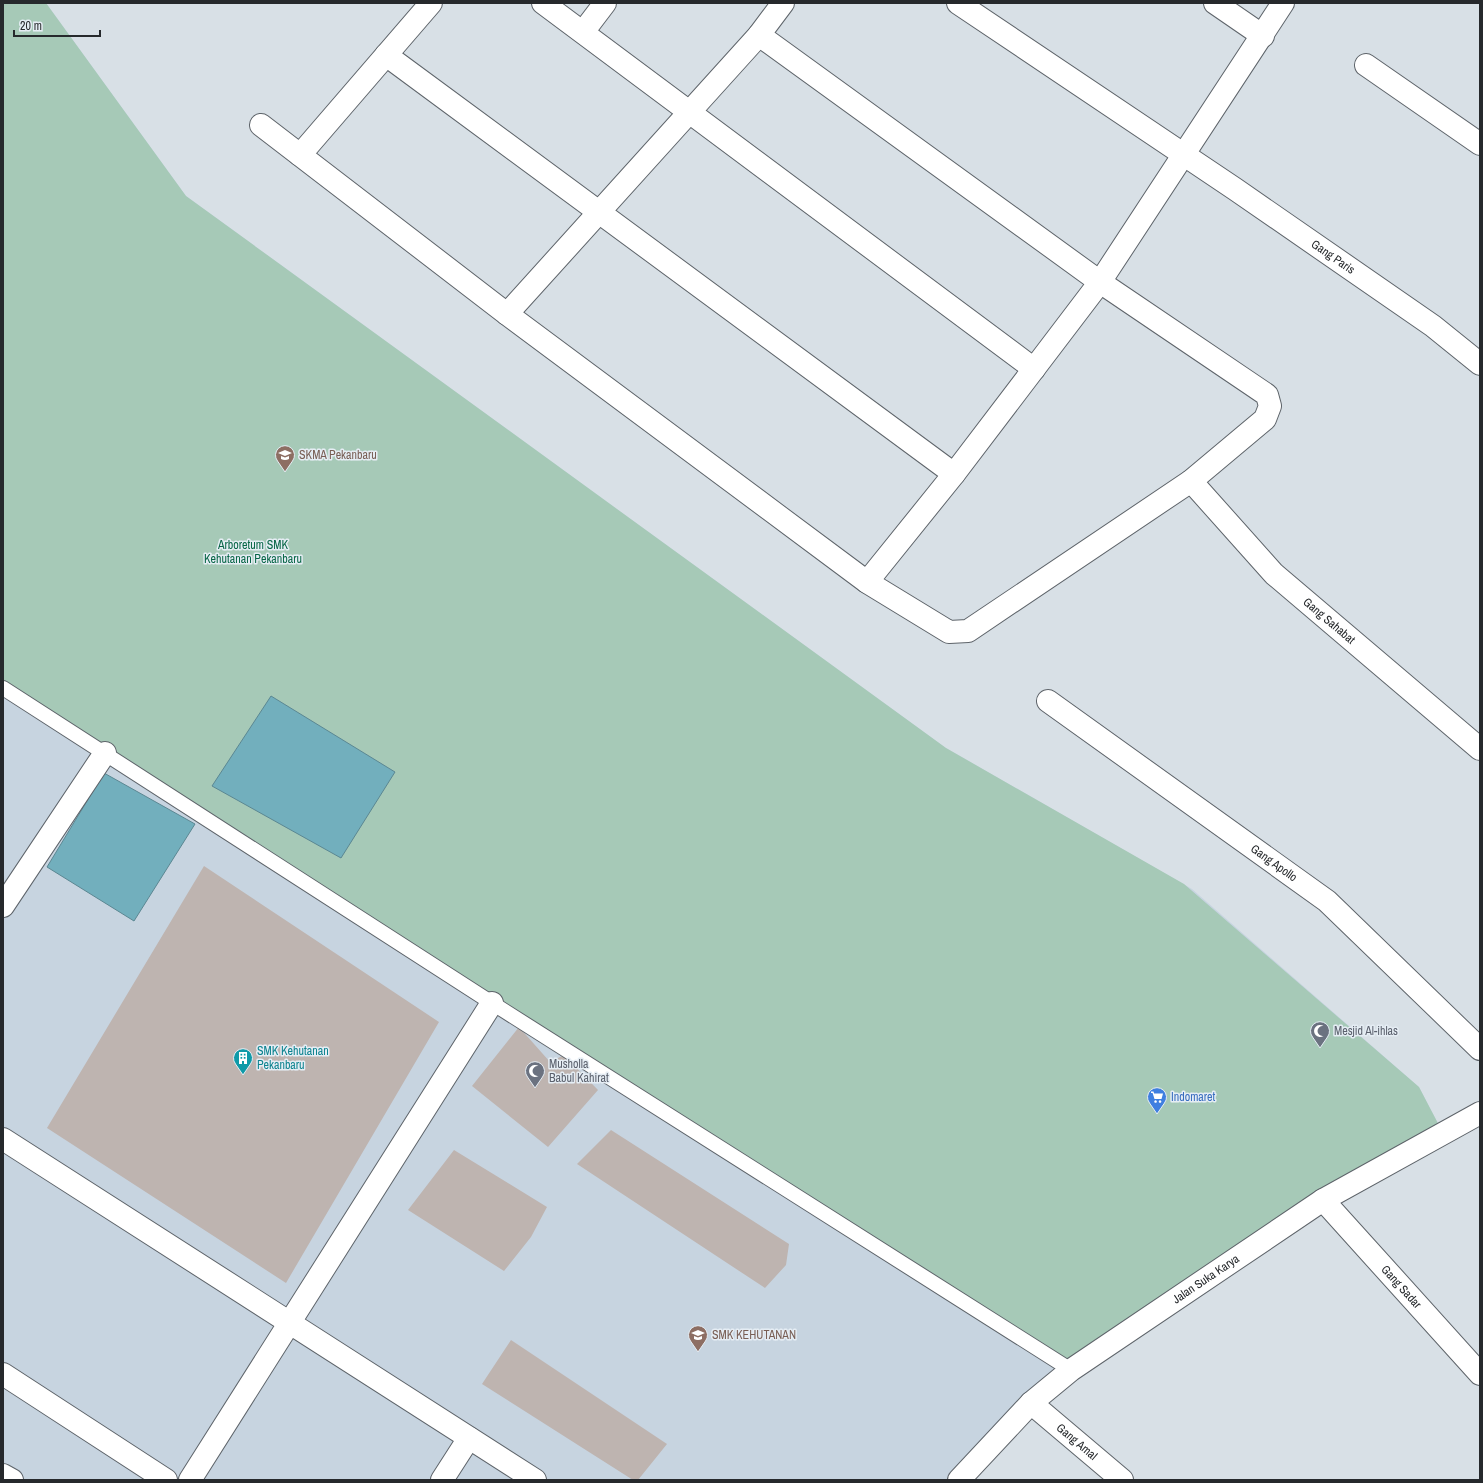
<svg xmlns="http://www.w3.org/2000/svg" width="1483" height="1483" viewBox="0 0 1483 1483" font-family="'Archivo Narrow',sans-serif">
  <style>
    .built { fill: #c7d4e0 }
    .green { fill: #a6c9b7 }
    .water { fill: #72afbd; stroke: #5b8792 }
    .building { fill: #beb4b0 }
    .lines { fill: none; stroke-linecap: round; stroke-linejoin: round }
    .service-casing { stroke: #5e646a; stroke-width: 16 }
    .minor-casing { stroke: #5e646a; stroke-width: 24 }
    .secondary-casing { stroke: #5e646a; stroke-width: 24 }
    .service { stroke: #fff; stroke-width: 14 }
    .minor { stroke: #fff; stroke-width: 22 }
    .secondary { stroke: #fff; stroke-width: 22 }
    .labels { text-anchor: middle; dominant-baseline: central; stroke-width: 3; stroke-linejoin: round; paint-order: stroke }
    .street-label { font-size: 12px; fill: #26292c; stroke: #e5edf4 }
    .education-label { font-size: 12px; fill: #785e54; stroke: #e5edf4; text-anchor: start }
    .park-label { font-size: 12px; fill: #076646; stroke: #e5edf4 }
    .worship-label { font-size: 12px; fill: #5b616d; stroke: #e5edf4; text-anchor: start }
    .culture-label { font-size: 12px; fill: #0d838f; stroke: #e5edf4; text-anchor: start }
    .shop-label { font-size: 12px; fill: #366cbe; stroke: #e5edf4; text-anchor: start }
  </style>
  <rect width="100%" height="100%" fill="#d8e0e6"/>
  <!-- built -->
  <path class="built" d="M3,3h43l140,193 760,552 246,141 227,198 24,46 -372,237 -112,110h-947l-9,-5z"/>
  <!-- green -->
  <path class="green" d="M3,3h43l140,193 760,552 238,136 235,203 24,46 -372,237 -1068,-682z"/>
  <!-- water -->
  <path class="water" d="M271,696l124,76 -54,86 -129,-72z
    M104,773l91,51 -61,97 -87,-54z"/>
  <!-- building -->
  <path class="building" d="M204,866l235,156 -153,261 -239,-155z
    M519,1027l31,35 14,-7 34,35 -50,57 -76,-61z
    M611,1130l178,114 -3,21 -21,23 -188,-124z
    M454,1150l93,57 -16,30 -27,34 -96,-61z
    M511,1340l156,104 -29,36h-5l-151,-96z"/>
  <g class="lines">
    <!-- service casing -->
    <g class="service-casing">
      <path id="service" d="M3,688l489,315 579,367"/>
    </g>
    <!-- minor casing -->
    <g class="minor-casing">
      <g id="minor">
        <path d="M543,3l491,366"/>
        <path id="s1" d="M958,3l277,186 198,137 47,38"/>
        <path d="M1215,3l48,33"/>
        <path d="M583,32l22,-29"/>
        <path d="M386,55l568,419"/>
        <path d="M1366,65l114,79"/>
        <path d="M261,125l246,189 360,268 82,50 19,-1 223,-150 74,-62 5,-13 -3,-11 -167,-113 -341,-247"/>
        <path d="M300,155l131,-152"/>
        <path d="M507,314l252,-279 24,-32"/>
        <path id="s2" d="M1191,481l83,93 206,175"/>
        <path d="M867,582l87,-108 146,-192 183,-279"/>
        <path id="s3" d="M1048,701l279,200 153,148"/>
        <path d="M3,906l102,-153"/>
        <path d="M3,1139l532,341"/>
        <path id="s4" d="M1323,1200l157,174"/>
        <path d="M3,1374l163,106"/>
        <path id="s5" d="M1031,1403l91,77"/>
        <path d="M3,1475l9,5"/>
        <path d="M190,1480l302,-477"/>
        <path d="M442,1480l27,-42"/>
      </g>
    </g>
    <!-- secondary casing -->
    <g class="secondary-casing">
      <g id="secondary">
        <path id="s6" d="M959,1480l72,-77 40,-33 252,-170 157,-87"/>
      </g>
    </g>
    <!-- service -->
    <use href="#service" class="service"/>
    <!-- minor -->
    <use href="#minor" class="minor"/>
    <!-- secondary -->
    <use href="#secondary" class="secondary"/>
  </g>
  <!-- icons -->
  <defs>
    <g id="school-pin" transform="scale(1)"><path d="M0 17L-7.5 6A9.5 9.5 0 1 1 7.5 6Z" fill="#8d6e63" stroke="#e5edf4"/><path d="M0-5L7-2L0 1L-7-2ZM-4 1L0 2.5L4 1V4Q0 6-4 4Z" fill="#fff"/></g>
    <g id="mosque-pin" transform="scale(1)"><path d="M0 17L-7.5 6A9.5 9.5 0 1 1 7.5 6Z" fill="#6b7280" stroke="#e5edf4"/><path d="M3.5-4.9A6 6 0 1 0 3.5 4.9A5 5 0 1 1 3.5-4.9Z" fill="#fff"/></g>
    <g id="building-pin" transform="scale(1)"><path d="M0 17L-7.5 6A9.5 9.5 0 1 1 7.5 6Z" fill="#0f9aa8" stroke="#e5edf4"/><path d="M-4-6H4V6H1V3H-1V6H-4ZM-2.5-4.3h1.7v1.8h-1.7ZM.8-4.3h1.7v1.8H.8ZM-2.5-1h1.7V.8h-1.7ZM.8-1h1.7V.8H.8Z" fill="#fff"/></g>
    <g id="supermarket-pin" transform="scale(1)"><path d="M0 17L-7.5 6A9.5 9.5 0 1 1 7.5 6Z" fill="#3f7fe0" stroke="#e5edf4"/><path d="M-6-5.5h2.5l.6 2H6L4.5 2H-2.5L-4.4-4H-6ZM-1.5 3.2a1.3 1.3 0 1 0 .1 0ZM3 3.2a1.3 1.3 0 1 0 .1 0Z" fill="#fff"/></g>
  </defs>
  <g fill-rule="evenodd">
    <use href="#school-pin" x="285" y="455"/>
    <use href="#mosque-pin" x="1320" y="1031"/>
    <use href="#building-pin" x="243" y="1058"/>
    <use href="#mosque-pin" x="535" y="1071"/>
    <use href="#supermarket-pin" x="1157" y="1097"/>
    <use href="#school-pin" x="698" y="1335"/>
  </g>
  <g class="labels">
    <!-- street labels -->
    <g class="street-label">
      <text stroke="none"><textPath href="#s1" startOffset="453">Gang Paris</textPath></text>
      <text stroke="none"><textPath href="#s2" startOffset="197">Gang Sahabat</textPath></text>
      <text stroke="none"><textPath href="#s3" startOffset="278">Gang Apollo</textPath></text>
      <text stroke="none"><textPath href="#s6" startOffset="320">Jalan Suka Karya</textPath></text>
      <text stroke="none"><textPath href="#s4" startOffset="117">Gang Sadar</textPath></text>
      <text stroke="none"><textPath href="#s5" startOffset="60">Gang Amal</textPath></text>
    </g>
    <!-- education labels -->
    <g class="education-label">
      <text x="299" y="455">SKMA Pekanbaru</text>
      <text x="712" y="1335">SMK KEHUTANAN</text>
    </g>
    <!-- park labels -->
    <g class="park-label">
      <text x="253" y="545">Arboretum SMK<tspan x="253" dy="14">Kehutanan Pekanbaru</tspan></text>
    </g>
    <!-- worship labels -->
    <g class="worship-label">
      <text x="1334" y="1031">Mesjid Al-ihlas</text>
      <text x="549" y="1064">Musholla<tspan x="549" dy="14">Babul Kahirat</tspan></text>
    </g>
    <!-- culture labels -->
    <g class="culture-label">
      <text x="257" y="1051">SMK Kehutanan<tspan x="257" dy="14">Pekanbaru</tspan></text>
    </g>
    <!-- shop labels -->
    <g class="shop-label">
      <text x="1171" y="1097">Indomaret</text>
    </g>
  </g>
  <!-- border -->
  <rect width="1483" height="1483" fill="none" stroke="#26292c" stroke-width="8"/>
  <!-- scale -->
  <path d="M14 30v6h86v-6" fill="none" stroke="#26292c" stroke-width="2"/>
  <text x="20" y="30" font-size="12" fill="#26292c" stroke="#e5edf4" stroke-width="3" paint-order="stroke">20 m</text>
</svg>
